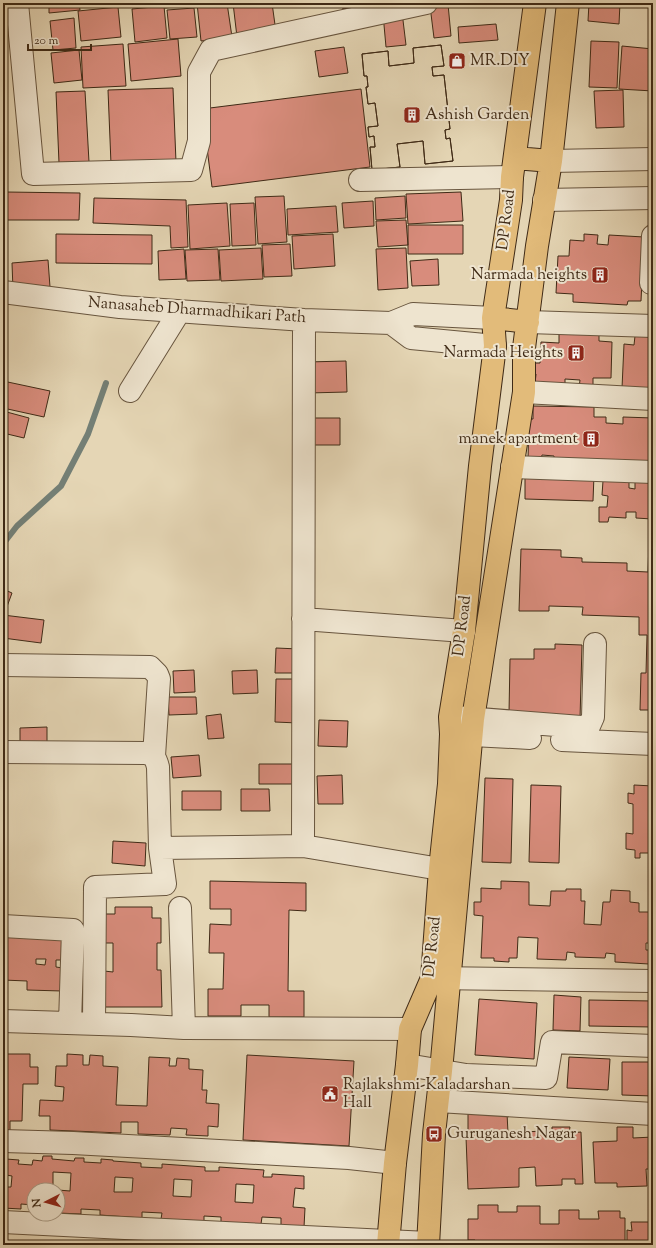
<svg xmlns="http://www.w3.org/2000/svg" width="656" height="1248" viewBox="0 0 656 1248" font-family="'Sorts Mill Goudy',serif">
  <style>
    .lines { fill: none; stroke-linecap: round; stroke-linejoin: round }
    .stream { stroke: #747f75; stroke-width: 6 }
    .building { fill: #d88c7c; stroke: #3f2a16; fill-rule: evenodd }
    .minor-casing { stroke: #68553e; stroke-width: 24 }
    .major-casing { stroke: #3f2a16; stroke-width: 24 }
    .minor { stroke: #eee4cf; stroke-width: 22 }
    .major { stroke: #e2bb7a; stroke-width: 22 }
    .labels { text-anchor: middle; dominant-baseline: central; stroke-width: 4; stroke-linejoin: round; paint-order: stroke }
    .poi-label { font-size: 16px; fill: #3f2a16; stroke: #eee4cf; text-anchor: start }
    .street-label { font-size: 16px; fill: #3f2a16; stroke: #eee4cf }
  </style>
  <rect width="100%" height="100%" fill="#e5d6b5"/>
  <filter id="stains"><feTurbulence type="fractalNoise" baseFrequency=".005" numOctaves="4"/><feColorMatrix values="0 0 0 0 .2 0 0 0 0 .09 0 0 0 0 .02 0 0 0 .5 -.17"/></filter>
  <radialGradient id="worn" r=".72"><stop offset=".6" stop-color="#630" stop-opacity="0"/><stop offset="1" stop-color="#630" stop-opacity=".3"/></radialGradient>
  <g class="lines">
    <!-- stream -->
    <path class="stream" d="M3,544l14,-18 44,-40 27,-52 18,-51"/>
  </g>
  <!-- building -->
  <path class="building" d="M49,3h30l1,7 -31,3z
    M82,3h41l1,1 -42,3z
    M165,3h29v2l-29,3z
    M197,3h30l5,34 -31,4z
    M233,3h39l4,29 -39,5z
    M342,3h28v1l-27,5z
    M589,3h31l-1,21 -31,-3z
    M448,4l3,32 -17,2 -4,-32z
    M164,6l3,32 -32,4 -3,-33z
    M118,7l3,30 -40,4 -3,-30z
    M194,8l3,29 -27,2 -3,-29z
    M402,12l4,33 -20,2 -3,-33z
    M74,18l2,30 -23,2 -3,-29z
    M496,24l2,16 -39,3 -1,-16z
    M178,39l3,37 -50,5 -3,-37z
    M591,41l28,1 -2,46 -28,-1z
    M123,44l3,42 -43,2 -2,-41z
    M441,45l3,21 -12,1 1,9 11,-1 6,54 -5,1 1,9 4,-1 3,23 -28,3 -2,-23 -26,3 3,23 -28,3 -2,-23h5l-1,-11 -5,1 -1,-10 10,-1 -3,-23 -7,1 -2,-17h2l-1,-11h-3l-2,-22 26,-3 1,15 25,-3 -1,-15z
    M441,45l3,21 -12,1 1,9 11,-1 6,54 -5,1 1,9 4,-1 3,23 -28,3 -2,-23 -26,3 3,23 -28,3 -2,-23h5l-1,-11 -5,1 -1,-10 10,-1 -3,-23 -7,1 -2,-17h2l-1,-11h-3l-2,-22 26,-3 1,15 25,-3 -1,-15z
    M622,46l31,3v42l-34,-2z
    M344,47l4,26 -29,4 -4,-26z
    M79,50l3,30 -28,3 -3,-30z
    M173,88l3,74 -65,2 -3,-74z
    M361,89l9,78 -158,20 -10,-78z
    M623,90l1,37 -28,1 -2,-37z
    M85,91l4,71 -30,1 -3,-71z
    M6,192l74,1 -1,27h-73z
    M461,192l2,29 -55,3 -2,-30z
    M284,196l3,46 -29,2 -3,-47z
    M405,196l1,22 -30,2 -1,-22z
    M94,198l92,2 2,47 -17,1 -1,-22 -77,-3z
    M373,201l1,25 -30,2 -2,-25z
    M227,203l3,43 -40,3 -2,-44z
    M254,203l2,42 -24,1 -2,-42z
    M336,206l2,26 -50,3 -1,-26z
    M406,220l2,25 -30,2 -2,-26z
    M408,225h55v29h-55z
    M56,234l96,1v29l-96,-1z
    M333,234l2,32 -41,3 -2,-33z
    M584,234l14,1 -1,9 11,1 1,-10 35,2 -3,64h-13l-1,4 -54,-3v-8l-17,-1 2,-37h11l1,-16 14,1z
    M290,244l2,32 -28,1 -2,-32z
    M261,248l2,31 -42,2 -2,-31z
    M406,248l2,40 -30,2 -2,-41z
    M184,249l2,30 -27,1 -1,-29z
    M218,249l2,31 -33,1 -2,-31z
    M438,259l1,26 -27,1 -2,-25z
    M48,260l2,27 -37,3 -1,-27z
    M559,330l40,1v10l13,1 -1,36h-18v10h-14l1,-8 -15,-1v7l-30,-2 1,-10 -3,-1 1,-10h6l1,-21 18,1z
    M635,336l18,1v53l-31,-2 2,-44 10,1z
    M346,361l1,31 -39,1 -1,-31z
    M3,381l47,10 -6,26 -41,-9z
    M533,406l61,1v10h12v6l17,1v-7l30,1v48l-99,-2v-8l-12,-1 -1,4h-13l1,-40h4z
    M3,411l26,7 -5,20 -21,-5z
    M310,418h30v27h-29z
    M525,473l69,2 -1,26 -68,-2z
    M653,477v47h-1v-5l-16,-1v-6h-10v6l-17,-1 -1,5h-9v-15h8l1,-11 -6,-1 1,-14h5l1,-2 20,3v6l6,1v-9z
    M649,541h4v63h-1v7h1v99h-13l1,-37h5l1,-38h-8v-18l-57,-2 1,-8 -34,-1v5h-30l2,-62 40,1v7l21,1v4l45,1v8l21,1z
    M3,589l9,4 -7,19 -2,-1z
    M3,615l41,5 -3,23 -38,-5z
    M555,644l27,1 -2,74 -28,-1v-4l-43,-1 1,-54h24v-10h21z
    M276,648l23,1v24h-24z
    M194,670l1,22 -21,1 -1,-22z
    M257,670l1,23 -25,1 -1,-23z
    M276,679h23l-1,44 -23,-1z
    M168,697h28l1,17 -28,1z
    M221,714l3,24 -16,1 -2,-23z
    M319,720l29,1 -1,26 -29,-1z
    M47,727v25h-27v-24z
    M199,755l2,21 -28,2 -2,-21z
    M259,764h39v20h-39z
    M342,775l1,29h-25l-1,-28z
    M485,778l28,1 -2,84 -29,-1z
    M531,785l30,1 -2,77 -30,-1z
    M634,785l19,1v72h-3v-5h-10v5h-5v-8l-9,-1v-16l7,1v-30l-5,-1v-10l6,1z
    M241,789h28l1,22h-29z
    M182,791h39v19h-39z
    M113,841l33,2 -1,23 -33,-3z
    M210,881l96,2v28l-17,-1 -1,81h16v26h-35v-12h-28v11h-33v-27h15l1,-36h-15l1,-29 21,1v-16h-21z
    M501,881l28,1v23l21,1 1,-15h15v-2h15v12h4l-1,23 17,1 2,-23h7l1,-12 19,1v11l9,1v9h14v31h-7v7h3v14l-34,-2v-8l-9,-1 -1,5 -30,-1v-4l-8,-1 -1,8 -29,-1 1,-21 -20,-1 -1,21h-8v4l-15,-1v-3h-13l2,-42 -9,-1v-13h7v-14l20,1z
    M115,907h37v11h9v25h-4v27h4l1,37h-58v-36l9,1v-29h-9v-29h11z
    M65,934l-2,26h-7v7l7,1 -1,23 -35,-1v-9l-24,-1v-44zM36,959h10l-1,6 -9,-1z
    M554,995l27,2 -1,34 -27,-1z
    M479,999l58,4 -3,56 -59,-4z
    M589,1000l64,1v26l-64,-1z
    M3,1054h27v13h8v17h-15l-1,37h-12v12h-7z
    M67,1054l16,1v10h6l1,-10 13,1v10l15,1 -2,38 31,1 2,-49 21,1 -1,8h7l1,-8 12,1v10l14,1 -1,20h5l-1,13 13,1 -1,23 -10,-1v10l-22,-1 1,-6 -16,-1 -1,7 -32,-1v-12h-17v11l-71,-3v-14h-11l1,-16 23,1 1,-14 -9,-1 1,-20h11z
    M247,1055l107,6 -5,85 -106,-6z
    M569,1057l41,2 -2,31 -41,-2z
    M622,1062h31v34l-31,-1z
    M507,1113l1,20 34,-2v3h10v-7h18l-1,6 12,-1 2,52h-8v-5h-13v6l-26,1 -1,-19 -16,1v19l-51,2 -2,-52h2v-23z
    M617,1127h16v11l20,-1v32h-7l1,17 -30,1v-4h-22l-2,-41 24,-1z
    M43,1156h9v3l22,2 1,-3h9v4l17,1v-4l12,1v1l28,2v4l21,1v-4l43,3v4h14v-4l45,3 -1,7h9v-3l32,2v13l-9,-1 -2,19 12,1 -1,19 -23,-1v-8l-19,-1 -1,7 -40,-2v-5l-17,-1v5l-43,-2 1,-6 -20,-1v6l-42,-3v-5l-19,-1v5l-23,-1v-23l12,1 1,-18 -18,-1v18h-19v15l-13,-1v5l-18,-1v-21h8l1,-11 -6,-1v-16l13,1 -1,4 14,1 1,-5 9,1zM115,1177l18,1 -1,14h-18zM174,1179l18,1 -1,17 -18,-1zM236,1184l18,1 -1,18 -18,-1z
    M478,1205h20v7h19v-6h23v18h19v-14h20v9h20l-1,-8h22v7h5v27h-150v-5h-7v-21h10z
    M631,1222h22v23h-26v-15l5,1z"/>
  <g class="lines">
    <!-- minor casing -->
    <g class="minor-casing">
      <path id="minor" d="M17,3l16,171 158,-4 8,-29v-69l12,-22 215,-47
        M551,161l102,-2
        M360,180l152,-3
        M544,200l109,-2
        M651,283l2,-47
        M3,292l117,15 184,13 87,3 22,-9 80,4
        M528,322l125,4
        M391,323l20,15 84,8
        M130,391l49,-79
        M524,392l129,7
        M512,467l141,5
        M303,619l161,12
        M3,665l147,2 7,7 2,5 -5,77
        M454,717l127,10 8,-1 4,-9 2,-73
        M453,734l77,4
        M562,740l91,4
        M3,752l142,1c9,1 11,6 13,14l2,81 5,36 -70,3 -1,137
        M303,846l1,-526
        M160,848l143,-2 137,23
        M180,908l4,120
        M3,926l70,4 -3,93
        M432,978l221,3
        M3,1021l128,4 53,3 226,1
        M407,1065l59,10 80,3 6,-36 101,4
        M438,1101l215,13
        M3,1141l70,2 276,15 46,5
        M3,1222l425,21"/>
    </g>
    <!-- major casing -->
    <g class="major-casing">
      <path id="major" d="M515,158l36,3
        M493,318l35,4
        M388,1245l7,-82 12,-98 3,-36 22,-51 8,-109 9,-85 2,-50 -1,-17 14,-86 16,-165 15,-120 -2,-28 18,-118 1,-23 23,-174
        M428,1245l6,-111 7,-63 32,-352 51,-327v-44l13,-102 14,-85 17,-158"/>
    </g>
    <!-- minor -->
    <use href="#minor" class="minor"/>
    <!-- major -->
    <use href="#major" class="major"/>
  </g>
  <!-- icons -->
  <defs>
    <g id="shop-square" transform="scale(0.9)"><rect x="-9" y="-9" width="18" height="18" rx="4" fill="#8f2418" stroke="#eee4cf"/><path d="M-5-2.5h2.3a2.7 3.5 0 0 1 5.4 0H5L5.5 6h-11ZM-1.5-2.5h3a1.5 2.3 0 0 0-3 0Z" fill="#fff"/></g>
    <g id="building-square" transform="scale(0.9)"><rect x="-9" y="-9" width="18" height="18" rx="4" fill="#8f2418" stroke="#eee4cf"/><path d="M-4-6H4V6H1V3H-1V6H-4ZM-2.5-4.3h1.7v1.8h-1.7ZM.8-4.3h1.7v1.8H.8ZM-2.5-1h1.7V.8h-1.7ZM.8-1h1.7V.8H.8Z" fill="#fff"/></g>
    <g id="civic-square" transform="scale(0.9)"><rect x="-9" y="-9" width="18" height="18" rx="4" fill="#8f2418" stroke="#eee4cf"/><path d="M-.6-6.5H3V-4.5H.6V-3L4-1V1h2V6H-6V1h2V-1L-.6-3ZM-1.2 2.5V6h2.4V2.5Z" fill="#fff"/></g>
    <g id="bus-square" transform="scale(0.9)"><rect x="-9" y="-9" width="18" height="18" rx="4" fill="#8f2418" stroke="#eee4cf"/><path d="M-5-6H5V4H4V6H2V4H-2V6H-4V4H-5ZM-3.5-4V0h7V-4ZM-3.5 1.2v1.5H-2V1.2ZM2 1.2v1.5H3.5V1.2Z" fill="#fff"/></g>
  </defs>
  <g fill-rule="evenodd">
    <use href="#shop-square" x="457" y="61"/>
    <use href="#building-square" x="412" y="115"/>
    <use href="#building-square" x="600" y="275"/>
    <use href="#building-square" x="576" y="353"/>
    <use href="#building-square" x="591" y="439"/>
    <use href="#civic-square" x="330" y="1094"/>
    <use href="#bus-square" x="434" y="1134"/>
  </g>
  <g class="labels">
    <!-- poi labels -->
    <g class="poi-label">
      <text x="470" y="61">MR.DIY</text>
      <text x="425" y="115">Ashish Garden</text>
      <text x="587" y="275" text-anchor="end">Narmada heights</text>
      <text x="563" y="353" text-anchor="end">Narmada Heights</text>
      <text x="578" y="439" text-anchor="end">manek apartment</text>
      <text x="343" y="1085">Rajlakshmi-Kaladarshan<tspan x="343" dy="18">Hall</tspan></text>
      <text x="447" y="1134">Guruganesh Nagar</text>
    </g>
    <!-- street labels -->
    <g class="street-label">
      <text transform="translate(507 220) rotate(-83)">DP Road</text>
      <text transform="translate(197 311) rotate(4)">Nanasaheb Dharmadhikari Path</text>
      <text transform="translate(463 626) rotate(-83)">DP Road</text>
      <text transform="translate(433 947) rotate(-84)">DP Road</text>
    </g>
  </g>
  <!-- margin -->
  <rect width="656" height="1248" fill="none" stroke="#e5d6b5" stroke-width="16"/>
  <rect x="4" y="4" width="648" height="1240" fill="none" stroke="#3f2a16" stroke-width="2"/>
  <rect x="8" y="8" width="640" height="1232" fill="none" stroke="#3f2a16"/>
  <!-- north arrow -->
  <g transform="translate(46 1202) rotate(264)"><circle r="19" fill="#eee4cf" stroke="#a89a85"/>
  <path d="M0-3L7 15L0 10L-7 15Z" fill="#8f2418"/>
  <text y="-6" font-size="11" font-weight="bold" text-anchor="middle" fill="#3f2a16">N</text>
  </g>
  <!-- scale -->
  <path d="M28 44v6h63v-6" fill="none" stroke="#3f2a16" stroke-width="2"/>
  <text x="34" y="44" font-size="12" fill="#3f2a16" stroke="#eee4cf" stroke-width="3" paint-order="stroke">20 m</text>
  <rect width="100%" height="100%" filter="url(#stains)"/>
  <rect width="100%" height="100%" fill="url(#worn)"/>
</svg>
